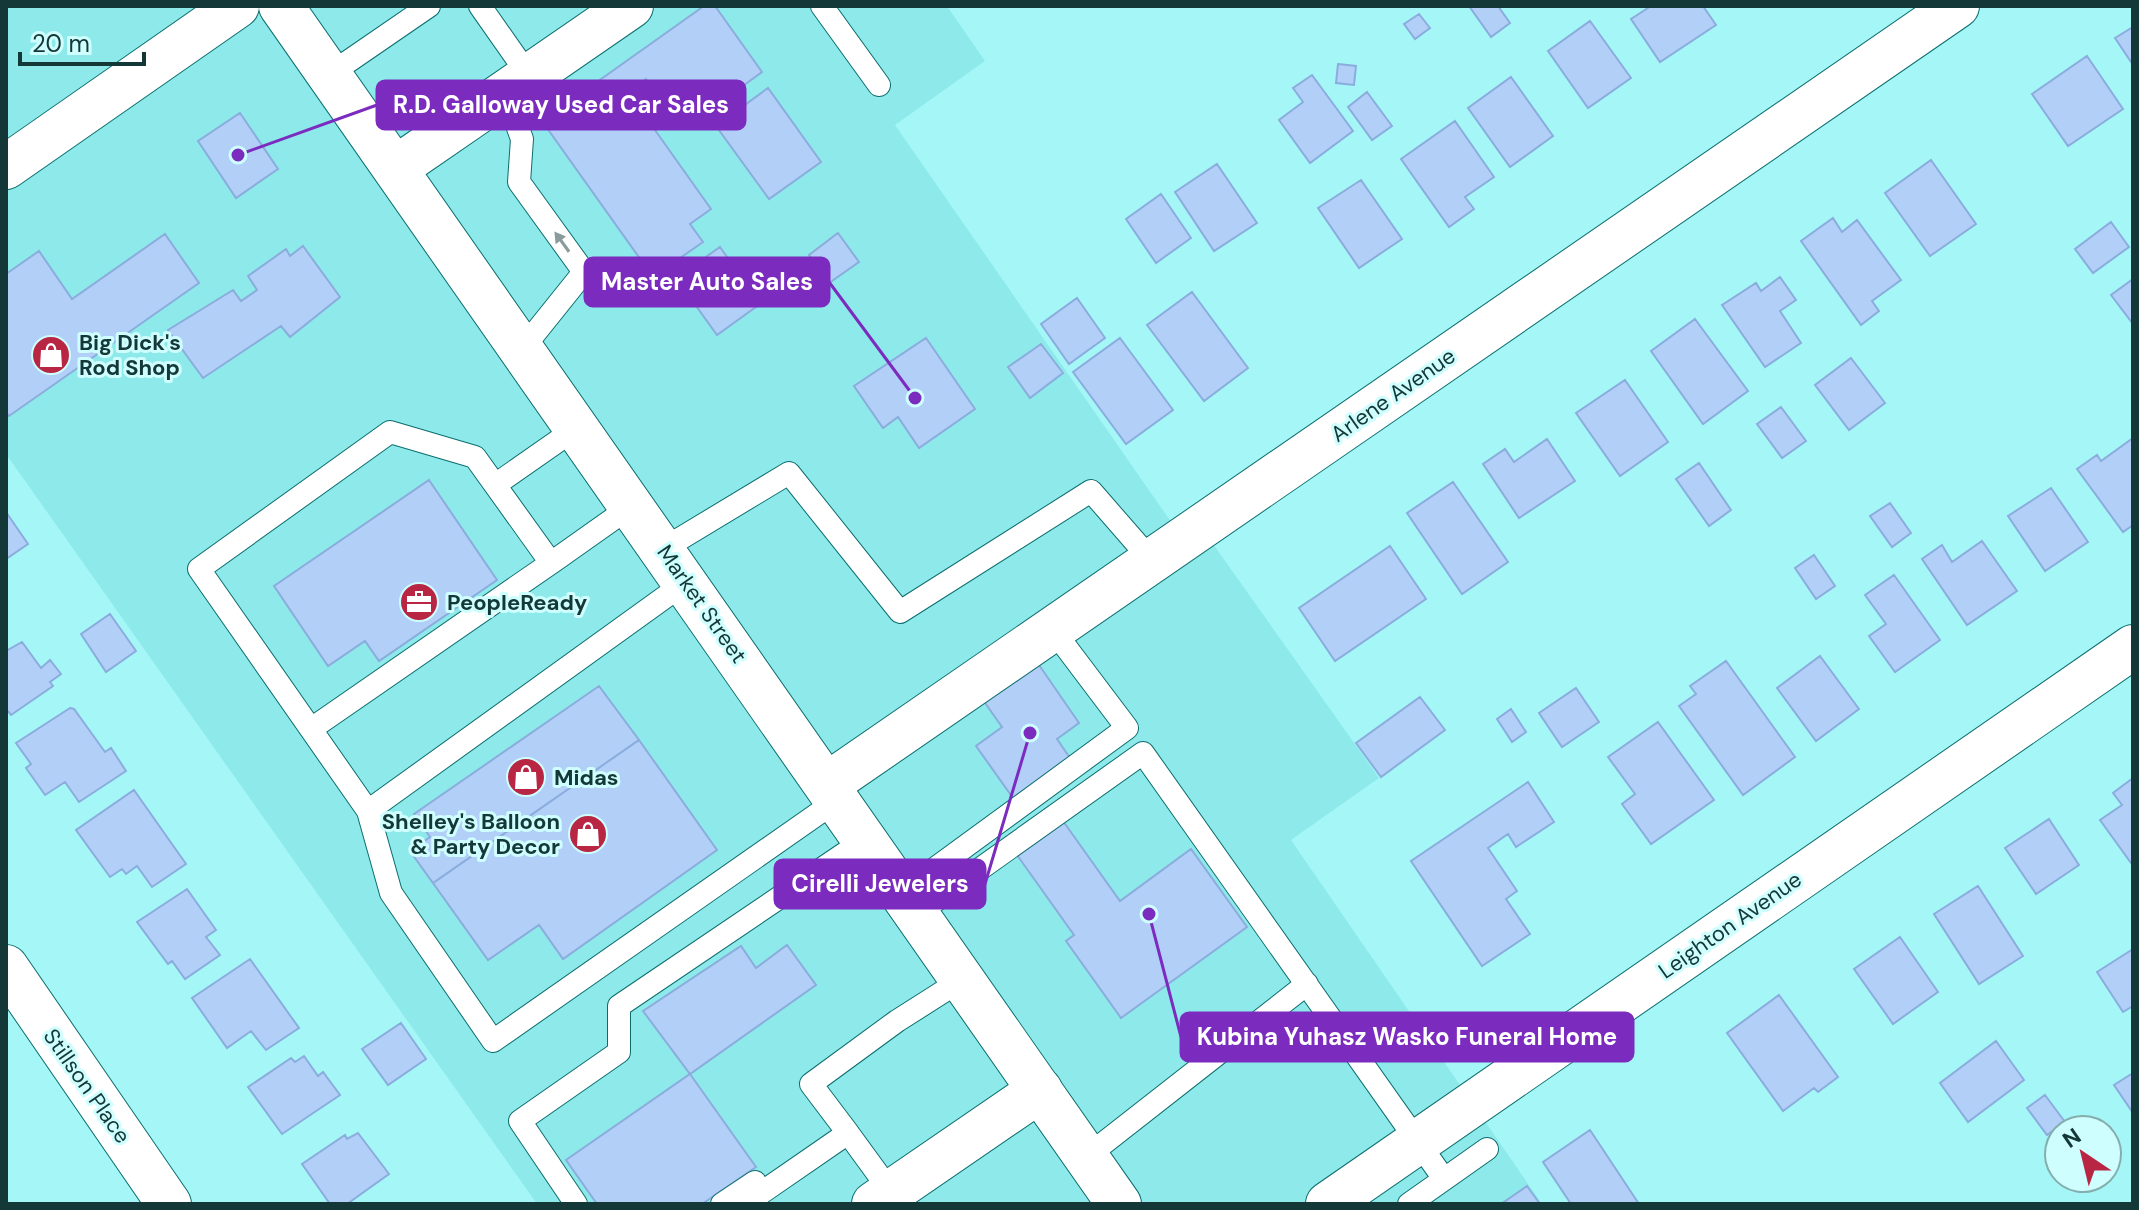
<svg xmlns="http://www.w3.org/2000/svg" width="2139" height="1210" viewBox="0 0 2139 1210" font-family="'DM Sans',sans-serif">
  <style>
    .built { fill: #8eeaea }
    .building { fill: #b2cff7; stroke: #8aaddd; stroke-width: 2 }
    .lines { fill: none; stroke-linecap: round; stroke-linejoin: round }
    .lane-casing { stroke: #0c6d6e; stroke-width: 24 }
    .street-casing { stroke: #0c6d6e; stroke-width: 46 }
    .primary-casing { stroke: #0c6d6e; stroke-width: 46 }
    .lane { stroke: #fff; stroke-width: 22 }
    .street { stroke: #fff; stroke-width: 44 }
    .primary { stroke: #fff; stroke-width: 44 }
    .oneway { fill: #8a9b9b }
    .labels { text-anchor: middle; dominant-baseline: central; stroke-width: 6; stroke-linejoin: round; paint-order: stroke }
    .poi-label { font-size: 22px; font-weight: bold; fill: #143737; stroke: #cffefe; text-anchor: start }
    .street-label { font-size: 22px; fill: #143737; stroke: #cffefe }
    .leader { fill: none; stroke: #7b2cbf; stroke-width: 3 }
    .callout-dot { fill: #7b2cbf; stroke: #cffefe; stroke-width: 3 }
    .callout { fill: #7b2cbf; stroke: #7b2cbf; stroke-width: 3 }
    .callout-label { font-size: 24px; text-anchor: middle; font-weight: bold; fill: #fff }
  </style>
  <rect width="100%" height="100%" fill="#a5f7f7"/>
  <!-- built -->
  <path class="built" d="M6,6h941l38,55 -90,64 288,414 18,-12 178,251 -88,62 251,364h-1005l-531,-750z"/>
  <!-- building -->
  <path class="building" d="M704,6h11l47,66 -37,27 10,13 33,-24 53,74 -52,37 -64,-88 -24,17 -35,-49 -18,13 83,117 -21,15 13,18 -50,35 -111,-156z
    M1469,6h29l12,17 -19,14z
    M1651,6h52l13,19 -56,37 -29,-43z
    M1419,14l11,14 -15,11 -11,-15z
    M1590,21l41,57 -43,30 -40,-57z
    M2133,27v38l-18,-27z
    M2087,56l36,53 -55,37 -36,-52z
    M1338,64l18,2 -2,19 -18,-2z
    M1312,75l41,56 -43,32 -31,-43 24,-18 -10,-14z
    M1511,77l42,59 -43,31 -42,-59z
    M1367,92l25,34 -20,14 -24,-33z
    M240,113l38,56 -42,29 -38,-57z
    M1455,121l39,56 -29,20 9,12 -25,18 -48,-68z
    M1931,160l45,64 -46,32 -45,-63z
    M1217,164l40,59 -43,28 -39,-59z
    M1361,180l41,59 -43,29 -41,-60z
    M1161,194l30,44 -35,25 -30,-44z
    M1833,218l9,14 15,-12 44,60 -29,21 7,10 -18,14 -60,-84z
    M2111,222l18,25 -36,26 -18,-24z
    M838,233l21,29 -30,21 -20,-28z
    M165,234l34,49 -190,133 -3,-4v-138l33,-23 33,48z
    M303,246l37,51 -50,40 -9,-11 -78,52 -35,-48 65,-40 8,11 16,-11 -9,-14 38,-27 4,7z
    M720,247l40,57 -43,31 -41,-57z
    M1780,277l16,23 -16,11 21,32 -36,24 -43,-62 34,-22 5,8z
    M2133,279v45l-22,-29z
    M1192,292l56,76 -44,33 -57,-76z
    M1077,298l28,40 -36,26 -28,-40z
    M1695,319l53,72 -45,33 -52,-73z
    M926,338l49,71 -56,39 -21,-31 -15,11 -29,-42z
    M1120,338l53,72 -47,34 -53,-72z
    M1041,344l22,29 -33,25 -22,-31z
    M1851,358l34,45 -36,27 -34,-45z
    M1625,380l43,62 -48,34 -44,-63z
    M1781,407l25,34 -24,17 -25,-34z
    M2133,438v87l-10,7 -46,-63 20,-14 4,6z
    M1547,439l28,42 -56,37 -36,-54 22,-15 9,13z
    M1699,463l32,47 -22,16 -33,-47z
    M429,480l68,100 -118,81 -14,-20 -37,25 -54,-80z
    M1453,482l55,80 -46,32 -55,-81z
    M2051,488l37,54 -43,29 -37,-55z
    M1890,503l21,30 -19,14 -22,-31z
    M6,512l22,32 -22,15z
    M1982,541l35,50 -50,34 -45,-66 20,-14 10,17z
    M1390,546l36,53 -91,62 -36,-53z
    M1814,555l21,31 -19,13 -21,-31z
    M1894,575l46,65 -45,32 -26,-36 17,-12 -21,-29z
    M110,614l26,37 -30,21 -25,-38z
    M22,642l19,26 9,-8 11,14 -11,8 3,4 -42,29 -5,-6v-58z
    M1820,656l39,53 -43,32 -39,-53z
    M1726,661l69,96 -52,38 -64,-89 17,-12 -6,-8z
    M1037,662l42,61 -22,16 13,19 -57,40 -37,-52 26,-19 -19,-27z
    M599,686l40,54 -206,143 -23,-32 20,-14 -16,-23z
    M1576,688l23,34 -37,25 -23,-34z
    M1420,697l25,33 -64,47 -25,-34z
    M70,708l4,1 31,43 6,-4 15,23 -47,31 -14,-20 -20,13 -19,-27 5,-4 -15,-21z
    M1511,709l15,23 -14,10 -15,-23z
    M1658,722l56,78 -63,44 -29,-40 13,-10 -27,-37z
    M639,740l78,110 -154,109 -24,-34 -51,35 -55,-77z
    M2133,778v83l-2,2 -31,-43 22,-15 -9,-12z
    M1528,782l26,40 -38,25 -8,-13 -20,14 29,43 -11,8 24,35 -48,32 -71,-105z
    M134,790l52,74 -34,23 -15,-21 -11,8 -4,-5 -12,8 -34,-47z
    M2049,819l30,46 -43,29 -31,-46z
    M1063,821l57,80 71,-52 56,78 -126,91 -55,-77 8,-6 -57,-80z
    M1978,886l45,70 -44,28 -45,-70z
    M187,889l29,41 -10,7 14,18 -35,24 -13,-18 -4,3 -31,-42z
    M1900,937l38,55 -45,32 -39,-55z
    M787,945l29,40 -126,89 -47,-63 98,-65 15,22z
    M2133,949v57l-10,6 -26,-40z
    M250,959l49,69 -33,22 -15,-19 -24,17 -35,-50z
    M1779,995l59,82 -20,15 -4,-4 -31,23 -56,-78z
    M401,1023l25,36 -38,26 -26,-36z
    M1996,1041l28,39 -56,42 -28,-39z
    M304,1056l14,20 5,-4 17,23 -58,39 -34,-47 43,-29 4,4z
    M2133,1073v40l-19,-28z
    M690,1074l66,93 -54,37h-105l-31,-44z
    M2045,1095l20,27 -18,13 -20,-27z
    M1590,1130l49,74h-68l-28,-42z
    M358,1133l31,41 -42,30h-17l-28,-40 43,-29 2,4z
    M1527,1186l13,18h-39z"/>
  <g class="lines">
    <!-- lane casing -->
    <g class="lane-casing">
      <path id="lane" d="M480,6l49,70
        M822,6l57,79
        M330,74l99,-68
        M505,92l17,47 -3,43 65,90 -61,76
        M495,485l83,-58
        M663,549l126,-76 111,139 191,-121 61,70
        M551,563l82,-58
        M311,729l240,-166 -76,-106 -85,-25 -191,137 169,242 318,-229
        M368,811l23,82 102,148 346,-242
        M903,892l224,-164 -74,-98
        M918,913l225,-160 301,426
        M848,1133l-37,-49 86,-63 66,-42
        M1086,1157l221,-173
        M576,1204l-56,-83 99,-69v-46l247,-167
        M722,1204l33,-22
        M745,1204l103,-71 43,59
        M1409,1204l78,-55"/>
    </g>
    <!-- street casing -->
    <g class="street-casing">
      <path id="street" d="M6,167l231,-161
        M396,168l235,-162
        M828,784l1129,-778
        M6,967l163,237
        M874,1204l166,-114
        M1328,1204l805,-557"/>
    </g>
    <!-- primary casing -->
    <g class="primary-casing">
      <path id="primary" d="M281,6l838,1198"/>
    </g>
    <!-- lane -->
    <use href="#lane" class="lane"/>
    <!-- street -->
    <use href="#street" class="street"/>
    <!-- primary -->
    <use href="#primary" class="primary"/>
  </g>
  <!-- one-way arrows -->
  <defs><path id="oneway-solid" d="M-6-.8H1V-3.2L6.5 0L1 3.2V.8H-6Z" transform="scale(2)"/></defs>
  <use class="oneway" href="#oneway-solid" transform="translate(562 242) rotate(-126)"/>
  <!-- icons -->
  <defs>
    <g id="shop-disc" transform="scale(2)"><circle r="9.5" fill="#b82643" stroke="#cffefe"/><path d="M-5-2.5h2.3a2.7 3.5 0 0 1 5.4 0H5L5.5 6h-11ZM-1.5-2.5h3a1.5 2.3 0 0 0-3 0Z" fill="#fff"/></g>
    <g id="office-disc" transform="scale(2)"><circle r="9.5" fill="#b82643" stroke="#cffefe"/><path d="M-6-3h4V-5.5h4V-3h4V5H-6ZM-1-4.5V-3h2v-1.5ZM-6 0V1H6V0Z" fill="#fff"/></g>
  </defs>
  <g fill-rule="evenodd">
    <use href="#shop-disc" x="51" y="355"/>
    <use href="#office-disc" x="419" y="602"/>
    <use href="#shop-disc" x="526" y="777"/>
    <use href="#shop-disc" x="588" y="834"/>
  </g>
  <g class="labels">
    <!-- poi labels -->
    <g class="poi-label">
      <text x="79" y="342">Big Dick's<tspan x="79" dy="25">Rod Shop</tspan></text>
      <text x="447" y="602">PeopleReady</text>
      <text x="554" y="777">Midas</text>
      <text x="560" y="821" text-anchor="end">Shelley's Balloon<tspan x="560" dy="25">&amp; Party Decor</tspan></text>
    </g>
    <!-- street labels -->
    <g class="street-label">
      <text transform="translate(1393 395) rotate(-35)">Arlene Avenue</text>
      <text transform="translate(702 604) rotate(55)">Market Street</text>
      <text transform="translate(1730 925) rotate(-35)">Leighton Avenue</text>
      <text transform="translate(87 1086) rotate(55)">Stillson Place</text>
    </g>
  </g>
  <!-- callouts -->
  <path class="leader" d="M238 155L377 105M915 398L829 282M1030 733L985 884M1149 914L1181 1037"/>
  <g class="callout-dot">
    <circle cx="238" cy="155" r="8"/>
    <circle cx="915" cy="398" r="8"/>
    <circle cx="1030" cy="733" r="8"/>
    <circle cx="1149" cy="914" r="8"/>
  </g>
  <g class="callout">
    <rect x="377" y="81" width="368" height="48" rx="8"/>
    <rect x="585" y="258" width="244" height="48" rx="8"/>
    <rect x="775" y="860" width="210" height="48" rx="8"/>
    <rect x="1181" y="1013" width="452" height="48" rx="8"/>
  </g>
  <g class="callout-label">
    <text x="561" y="113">R.D. Galloway Used Car Sales</text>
    <text x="707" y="290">Master Auto Sales</text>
    <text x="880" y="892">Cirelli Jewelers</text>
    <text x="1407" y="1045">Kubina Yuhasz Wasko Funeral Home</text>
  </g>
  <!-- border -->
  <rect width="2139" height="1210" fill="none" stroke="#143737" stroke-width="16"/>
  <!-- north arrow -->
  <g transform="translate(2083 1154) rotate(325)"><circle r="38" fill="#cffefe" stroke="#84aeae" stroke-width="2"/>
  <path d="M0-6L14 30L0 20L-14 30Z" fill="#b82643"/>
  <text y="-12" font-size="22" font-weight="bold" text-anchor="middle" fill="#143737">N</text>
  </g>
  <!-- scale -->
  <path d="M20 52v12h124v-12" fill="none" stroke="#143737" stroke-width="4"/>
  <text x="32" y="52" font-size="24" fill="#143737" stroke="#cffefe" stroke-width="6" paint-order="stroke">20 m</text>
</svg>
